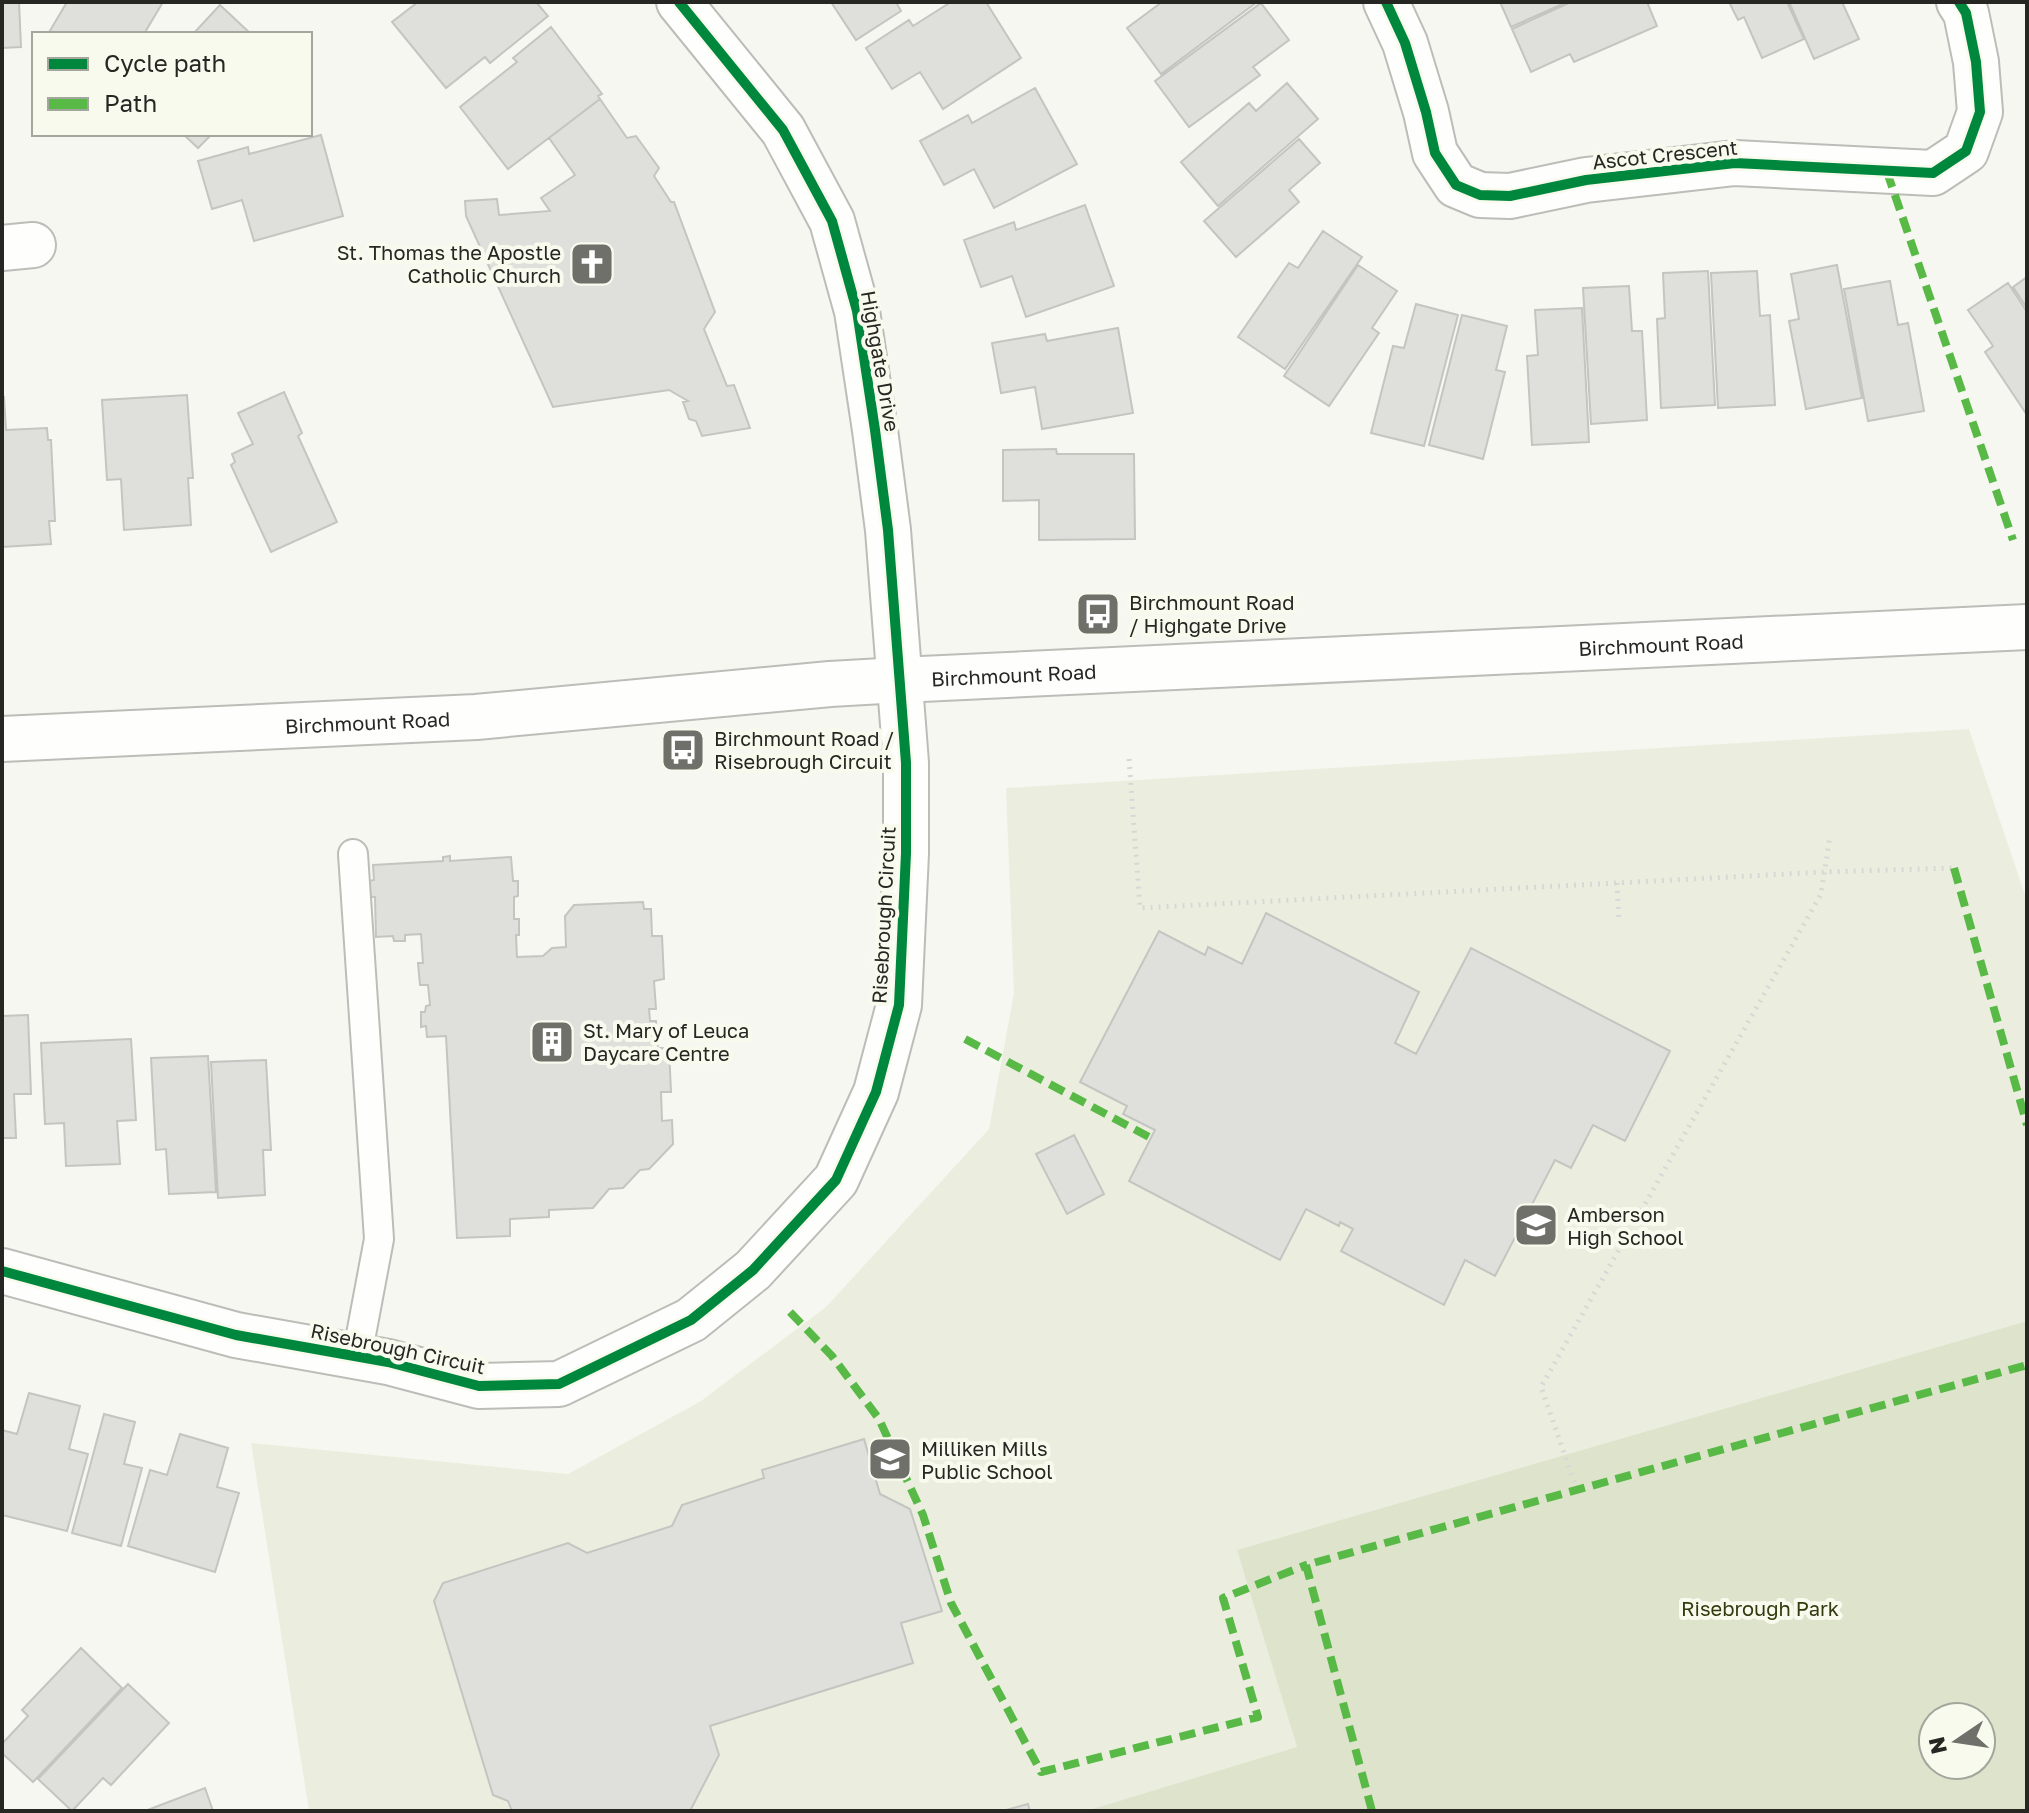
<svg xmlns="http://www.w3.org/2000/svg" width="2029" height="1813" viewBox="0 0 2029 1813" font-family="'Golos Text',sans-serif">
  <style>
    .built { fill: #ebeedf }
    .green { fill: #dee3cc; fill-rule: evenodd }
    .building { fill: #dfe0db; stroke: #c4c5c0; stroke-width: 2 }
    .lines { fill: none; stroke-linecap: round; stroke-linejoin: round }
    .lane-casing { stroke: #bcbdb8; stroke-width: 32 }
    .street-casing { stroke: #bcbdb8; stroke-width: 48 }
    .secondary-casing { stroke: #bcbdb8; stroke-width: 48 }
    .path { stroke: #d7d8d5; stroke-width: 5; stroke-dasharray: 2 6; stroke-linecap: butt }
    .lane { stroke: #fefefd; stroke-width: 28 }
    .street { stroke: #fefefd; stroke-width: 44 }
    .secondary { stroke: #fefefd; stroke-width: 44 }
    .quiet { stroke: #58b947; stroke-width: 8; stroke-dasharray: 16 8; stroke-linecap: butt }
    .cycleway-casing { stroke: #f7faed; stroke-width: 15 }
    .cycleway { stroke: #00873e; stroke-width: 10 }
    .labels { text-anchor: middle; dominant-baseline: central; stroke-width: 8; stroke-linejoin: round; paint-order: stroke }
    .street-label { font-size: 20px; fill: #262722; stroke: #f7faed }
    .poi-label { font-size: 20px; fill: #262722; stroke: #f7faed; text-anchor: start }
    .park-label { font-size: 20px; fill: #343a0e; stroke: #f7faed }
  </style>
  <rect width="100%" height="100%" fill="#f6f7f0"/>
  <!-- built -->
  <path class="built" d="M1969,729l58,172v420l-790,229 61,198 -212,63h-777l-58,-368 317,31 133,-73 125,-94 163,-178 25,-136 -8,-205z"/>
  <!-- green -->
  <path class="green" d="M2027,1321v490h-941l211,-64 -60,-197zM1933,1717h48v48h-48z"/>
  <!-- building -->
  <path class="building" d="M2,2h17l2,45 -19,1z
    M67,2h96l-19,32h-96z
    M418,2h118l12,14 -58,47 -5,-6 -39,31 -54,-66z
    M831,2h69l-3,2 4,7 -45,29z
    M951,2h35l35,56 -78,51 -23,-37 -28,17 -26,-41 43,-28 4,6z
    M1162,2h95l-96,72 -34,-46z
    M1500,2h67l-56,25z
    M1571,2h76l10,24 -83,36 -4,-8 -39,18 -19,-43z
    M1729,2h58l17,37 -42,19 -18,-41 -6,3z
    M1789,2h53l17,37 -45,20z
    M1261,3l28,37 -36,27 7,8 -71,52 -34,-46z
    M220,5l31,29h-58z
    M551,27l51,67 -4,2 2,3 -92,70 -48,-62 57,-45 -4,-4z
    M1287,83l31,36 -100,87 -37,-44 68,-59 7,8z
    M1035,88l42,76 -83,44 -20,-39 -30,16 -24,-44 48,-26 4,8z
    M600,99l27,39 9,-2 23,32 -5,8 17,26h3l41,110 -11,17 23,57 7,-1 16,43 -48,8 -6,-15 -7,-2 -6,-17 5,-1 -19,-11 -116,17 -87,-191 -1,-15 32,-2 2,16 51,-4 -9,-13 34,-23 -26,-37z
    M183,134h29l-14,14z
    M321,135l22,81 -89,25 -12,-41 -30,9 -14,-48 50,-14 1,7z
    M1299,139l21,24 -31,27 10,12 -63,55 -32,-36z
    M1085,205l29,81 -88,31 -14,-41 -31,11 -17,-47 50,-18 2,8z
    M1323,231l39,26 -77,112 -47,-32 51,-74 9,5z
    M1358,265l39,26 -25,37 7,5 -50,73 -45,-30z
    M1837,265l25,133 -56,11 -17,-88 10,-2 -8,-45z
    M1708,271l7,134 -54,3 -4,-89 8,-1 -2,-45z
    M1757,271l3,45 10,-1 5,90 -57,3 -7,-135z
    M2027,277v31l-14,-21z
    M1890,281l8,44 10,-2 16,88 -56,10 -24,-132z
    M2008,283l19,29v103l-42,-63 8,-6 -25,-36z
    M1629,286l3,45h10l5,89 -56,4 -8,-136z
    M1416,304l42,11 -34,131 -53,-13 22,-87 11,2z
    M1582,308l7,134 -57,3 -5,-89 11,-1 -3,-45z
    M1462,315l45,11 -11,44 9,2 -22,87 -54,-14z
    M1118,328l15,85 -91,16 -7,-42 -34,6 -9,-50 53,-9 2,7z
    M284,392l18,41 -4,3 39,86 -66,30 -40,-87 4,-3 -3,-8 21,-10 -15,-31z
    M187,395l6,83h-5l3,47 -67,5 -3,-51 -14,1 -5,-80z
    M2,397h2l2,33 41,-2 1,12h3l4,81h-6l2,23 -49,3z
    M1056,449l1,5h77l1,85 -96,1v-40l-36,1v-51z
    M450,856v5l61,-4 2,24h5v15l-4,1v22h5v16h-3l1,22 26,-1 9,-8 14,-1 -1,-31 9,-11 69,-3 1,7h7l1,27h10l2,43 -10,2 2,28h-7l1,12h6l2,27h11l2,44h-10l1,29 10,-1 1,24 -24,25 -9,1 -17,18 -14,1 -16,19 -44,2v7l-39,2v17l-53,2 -11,-202 -19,1 -1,-11 -5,1v-15h4l1,-6 4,-1 -2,-20h-8l-2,-22h5l-2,-29 -16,1v6h-11l-1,-5 -17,1 -1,-40h-6l-1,-16 6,-1 -1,-15 70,-4v-4z
    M1266,913l153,79 -24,51 21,11 55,-106 199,103 -45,90 -32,-16 -22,43 -16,-8 -60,116 -30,-16 -21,45 -103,-54 12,-22 -13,-7 -1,4 -33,-17 -26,51 -151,-79 26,-51 -32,-16 4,-8 -47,-24 79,-151 46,24 3,-8 34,17z
    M28,1015l3,79h-17l2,44h-14v-122z
    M131,1039l5,81 -19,1 3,43 -54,2 -2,-43 -19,1 -4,-81z
    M208,1056l8,136 -47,2 -3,-45 -10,1 -5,-92z
    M266,1060l5,90h-8l2,45 -47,3 -7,-136z
    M1074,1135l30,59 -37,20 -31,-60z
    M29,1393l51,13 -11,43 19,5 -21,77 -65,-16v-85l15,4z
    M104,1414l31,8 -11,42 18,4 -21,78 -49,-13z
    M180,1434l48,14 -11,39 22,6 -24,79 -87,-26 22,-76 17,5z
    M864,1439l16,55 30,15 32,102 -41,12 12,40 -203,63 9,29 -29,56h-178l-4,-10 -15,-6 -59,-194 9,-18 125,-40 19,10 85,-27 10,-21 82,-27 -2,-8z
    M81,1648l41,40 -89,94 -31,-29v-9l26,-28 -6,-6z
    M128,1684l41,39 -58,62 -8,-7 -31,33 -34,-32z
    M205,1788l8,23h-68z
    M1028,1804l2,7h-28z"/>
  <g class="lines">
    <!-- lane casing -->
    <g class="lane-casing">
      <path id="lane" d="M353,854l26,385 -22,117"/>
    </g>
    <!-- street casing -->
    <g class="street-casing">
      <path id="street" d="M1386,2l19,41 21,69 9,41 21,32 24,10 30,1 76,-16 149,-17 198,10 33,-22 14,-39 -4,-50 -10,-49 -7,-11
        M2,248l31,-3"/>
    </g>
    <!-- secondary casing -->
    <g class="secondary-casing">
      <g id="secondary">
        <path id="s1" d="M2,739l474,-22 354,-33 70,-4 1127,-53"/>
        <path d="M2,1271l234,64 152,27 91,24 80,-2 132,-64 62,-50 83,-90 40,-88 23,-87 7,-152v-90l-18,-233 -13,-100 -18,-119 -25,-90 -49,-91 -104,-128"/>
      </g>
    </g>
    <!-- path -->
    <path class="path" d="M1129,759l11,149 685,-36 129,-4
      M1617,883l2,39
      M1577,1490l-36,-103 280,-493 9,-58"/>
    <!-- lane -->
    <use href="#lane" class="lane"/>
    <!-- street -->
    <use href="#street" class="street"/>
    <!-- secondary -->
    <use href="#secondary" class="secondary"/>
    <!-- quiet -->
    <path class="quiet" d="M1887,172l126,368
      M1954,868l73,257
      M965,1039l186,99
      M790,1312l42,44 47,63 44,96 28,88 90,169 217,-55 -35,-119 83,-33
      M1372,1811l-66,-246 721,-200"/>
    <!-- cycleway casing -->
    <g class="cycleway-casing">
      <path id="cycleway" d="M1386,2l19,41 21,69 9,41 21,32 24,10 30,1 76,-16 149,-17 198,10 33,-22 14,-39 -4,-50 -10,-49 -7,-11
        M2,1271l234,64 152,27 91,24 80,-2 132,-64 62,-50 83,-90 40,-88 23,-87 7,-152v-90l-18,-233 -13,-100 -18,-119 -25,-90 -49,-91 -104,-128"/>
    </g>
    <!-- cycleway -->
    <use href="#cycleway" class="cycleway"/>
  </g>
  <!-- icons -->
  <defs>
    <g id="church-square" transform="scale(2.3)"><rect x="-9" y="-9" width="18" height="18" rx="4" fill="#6f706a" stroke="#f7faed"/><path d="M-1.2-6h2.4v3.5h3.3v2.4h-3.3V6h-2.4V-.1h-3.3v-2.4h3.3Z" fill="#fff"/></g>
    <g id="bus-square" transform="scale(2.3)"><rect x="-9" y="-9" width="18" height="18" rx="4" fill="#6f706a" stroke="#f7faed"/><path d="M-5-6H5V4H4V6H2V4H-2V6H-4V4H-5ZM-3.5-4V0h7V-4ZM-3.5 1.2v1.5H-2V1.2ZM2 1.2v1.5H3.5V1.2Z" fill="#fff"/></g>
    <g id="building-square" transform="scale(2.3)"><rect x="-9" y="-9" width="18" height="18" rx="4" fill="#6f706a" stroke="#f7faed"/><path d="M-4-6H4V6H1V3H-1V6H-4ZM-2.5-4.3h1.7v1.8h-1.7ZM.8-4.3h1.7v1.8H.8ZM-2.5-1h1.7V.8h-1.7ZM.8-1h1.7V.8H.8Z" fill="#fff"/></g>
    <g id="school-square" transform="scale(2.3)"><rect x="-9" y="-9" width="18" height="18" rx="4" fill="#6f706a" stroke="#f7faed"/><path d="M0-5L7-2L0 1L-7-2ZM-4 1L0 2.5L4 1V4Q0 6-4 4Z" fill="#fff"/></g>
  </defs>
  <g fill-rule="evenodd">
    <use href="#church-square" x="592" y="264"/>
    <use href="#bus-square" x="1098" y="614"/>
    <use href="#bus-square" x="683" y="750"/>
    <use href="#building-square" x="552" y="1042"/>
    <use href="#school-square" x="1536" y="1225"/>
    <use href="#school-square" x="890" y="1459"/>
  </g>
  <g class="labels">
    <!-- street labels -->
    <g class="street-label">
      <text transform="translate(1665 154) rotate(-6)">Ascot Crescent</text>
      <text transform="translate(881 361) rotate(80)">Highgate Drive</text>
      <text stroke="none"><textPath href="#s1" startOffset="1662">Birchmount Road</textPath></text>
      <text stroke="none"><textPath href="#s1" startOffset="1014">Birchmount Road</textPath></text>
      <text stroke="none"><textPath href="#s1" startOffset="366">Birchmount Road</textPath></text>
      <text transform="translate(883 915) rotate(-87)">Risebrough Circuit</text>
      <text transform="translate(398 1348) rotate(12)">Risebrough Circuit</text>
    </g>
    <!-- poi labels -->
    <g class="poi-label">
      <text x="561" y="252" text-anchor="end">St. Thomas the Apostle<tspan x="561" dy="23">Catholic Church</tspan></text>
      <text x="1129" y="602">Birchmount Road<tspan x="1129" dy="23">/ Highgate Drive</tspan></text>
      <text x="714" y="738">Birchmount Road /<tspan x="714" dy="23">Risebrough Circuit</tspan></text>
      <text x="583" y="1030">St. Mary of Leuca<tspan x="583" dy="23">Daycare Centre</tspan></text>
      <text x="1567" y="1214">Amberson<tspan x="1567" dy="23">High School</tspan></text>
      <text x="921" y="1448">Milliken Mills<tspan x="921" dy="23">Public School</tspan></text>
    </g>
    <!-- park labels -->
    <g class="park-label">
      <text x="1760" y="1608">Risebrough Park</text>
    </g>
  </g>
  <!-- border -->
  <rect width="2029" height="1813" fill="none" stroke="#262722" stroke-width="8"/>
  <!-- legend -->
  <rect x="32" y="32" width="280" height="104" fill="#f7faed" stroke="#a3a69c" stroke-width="2"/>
  <rect x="48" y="58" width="40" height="12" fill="#00873e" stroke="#a3a69c" stroke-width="2"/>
  <text x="104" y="72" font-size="24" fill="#262722">Cycle path</text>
  <rect x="48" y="98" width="40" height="12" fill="#58b947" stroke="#a3a69c" stroke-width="2"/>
  <text x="104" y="112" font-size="24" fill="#262722">Path</text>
  <!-- north arrow -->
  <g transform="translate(1957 1741) rotate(257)"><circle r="38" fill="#f7faed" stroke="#a3a69c" stroke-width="2"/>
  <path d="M0-6L14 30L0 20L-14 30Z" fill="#6f706a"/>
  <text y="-12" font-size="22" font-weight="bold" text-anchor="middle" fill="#262722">N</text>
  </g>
</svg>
